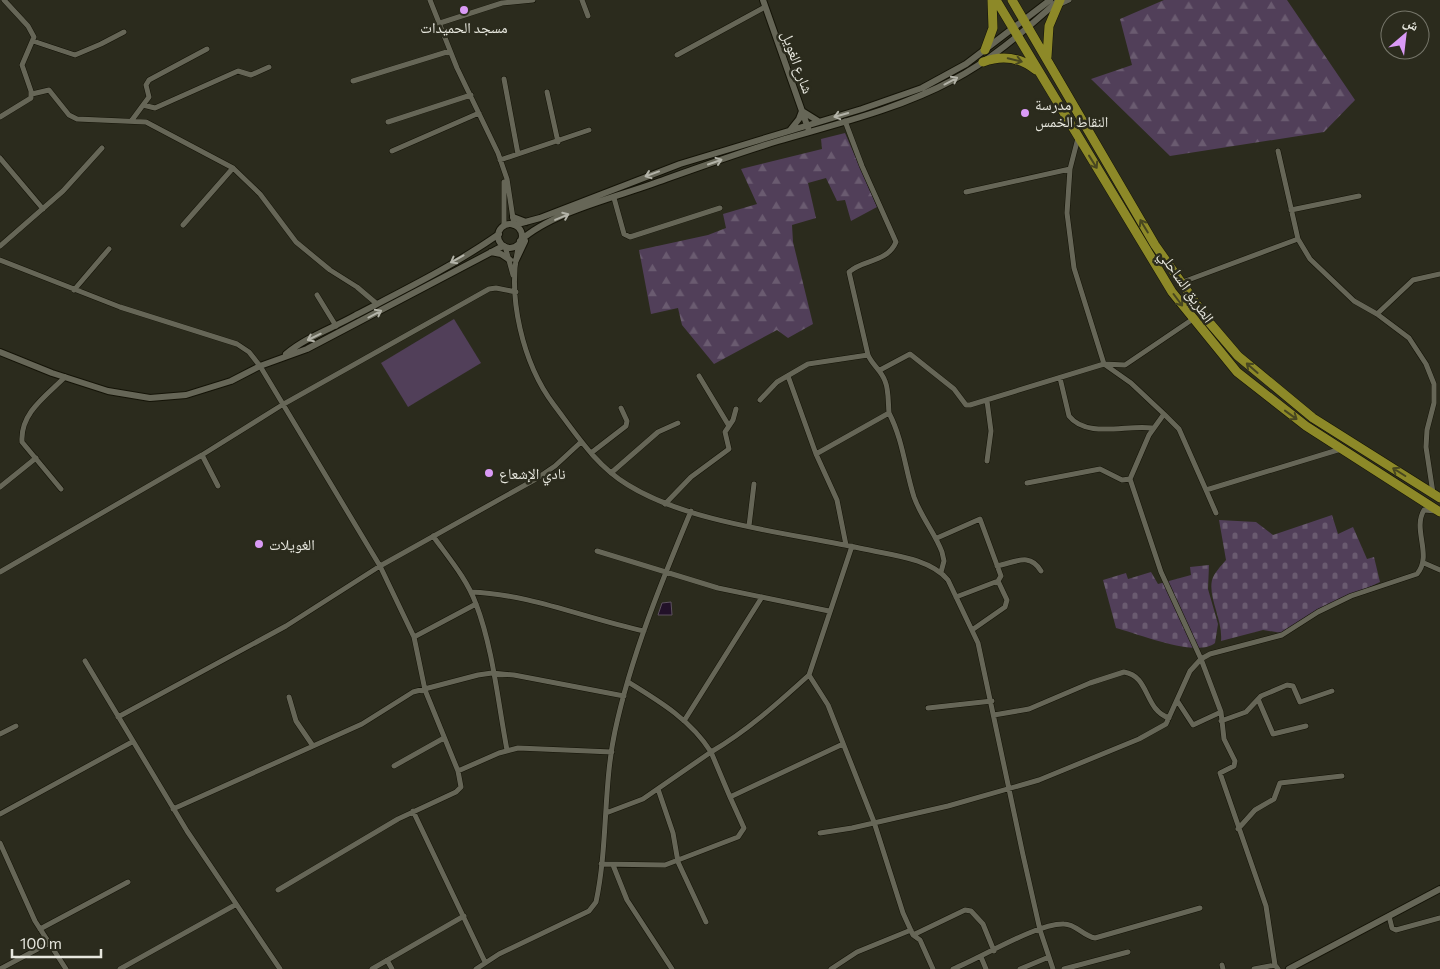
<svg xmlns="http://www.w3.org/2000/svg" width="1440" height="969" viewBox="0 0 1440 969" font-family="Commissioner,'Noto Naskh Arabic',sans-serif">
  <style>
    .green { fill: #513f59 }
    .forest { fill: url(#forest-firs) }
    .cemetery { fill: url(#cemetery-stones) }
    .water { fill: #221129; stroke: #5d515f }
    .lines { fill: none; stroke-linecap: round; stroke-linejoin: round }
    .minor-casing { stroke: #141307; stroke-width: 6 }
    .tertiary-casing { stroke: #141307; stroke-width: 8 }
    .trunk-casing { stroke: #141307; stroke-width: 10 }
    .minor { stroke: #666657; stroke-width: 5 }
    .tertiary { stroke: #666657; stroke-width: 6 }
    .trunk { stroke: #8d8928; stroke-width: 9 }
    .oneway { stroke: #484720 }
    .oneway2 { stroke: #b3b3a8 }
    .poi-dot { fill: #da9af6; stroke: #2b2b1d; stroke-width: 2 }
    .labels { text-anchor: middle; dominant-baseline: central; stroke-width: 5; stroke-linejoin: round; paint-order: stroke }
    .poi-label { font-size: 15px; fill: #e7e7de; stroke: #2b2b1d; text-anchor: start }
    .street-label { font-size: 15px; fill: #e7e7de; stroke: #2b2b1d }
  </style>
  <defs>
    <pattern id="forest-firs" width="22" height="20" patternUnits="userSpaceOnUse" patternTransform="scale(1.25)"><rect width="22" height="20" fill="#513f59"/><path d="M5 1l3.5 6h-7zM16 11l3.5 6h-7z" fill="#6a5b70"/></pattern>
    <pattern id="cemetery-stones" width="16" height="16" patternUnits="userSpaceOnUse" patternTransform="scale(1.25)"><rect width="16" height="16" fill="#513f59"/><path d="M2 7V4a2 2 0 0 1 4 0v3zM10 15v-3a2 2 0 0 1 4 0v3z" fill="#6a5b70"/></pattern>
  </defs>
  <rect width="100%" height="100%" fill="#2b2b1d"/>
  <!-- green -->
  <path class="green" d="M454,319l27,44 -73,44 -27,-44z"/>
  <!-- forest -->
  <path class="forest" d="M1164,0h123l68,100 -31,32 -154,24 -79,-77 41,-14 -12,-46z
    M845,133l32,74 -26,14 -6,-21 -8,1 -11,-23 -18,5 8,35 -24,7 1,17 20,82 -25,14 -11,-8 -63,34 -32,-39 -4,-17 -27,6 -12,-64 69,-15 18,-7 -3,-14 34,-10 -16,-35 81,-20 -1,-10z"/>
  <!-- cemetery -->
  <path class="cemetery" d="M1332,515l6,19 15,-7 14,32 7,-2 6,25 -59,28 -39,23 -19,-3 -42,11c2,-21 -13,-43 -9,-61 2,-7 9,-14 14,-20l-7,-40 37,2 17,13z
    M1209,565l-1,24 10,35 -3,19c-18,15 -76,-9 -99,-15l-13,-48 23,-7 2,6 23,-7 7,12 33,-9 -1,-8z"/>
  <!-- water -->
  <path class="water" d="M671,602l1,13h-14l4,-12z"/>
  <g class="lines">
    <!-- minor casing -->
    <g class="minor-casing">
      <path id="minor" d="M430,0l27,68 41,85 9,26 7,46
        M582,0l6,16
        M1058,5l11,-5
        M440,23l62,-20 31,-3
        M33,41l42,14 26,-11 23,-12
        M677,55l88,-48
        M504,79l14,75
        M353,81l97,-30
        M547,92l11,50
        M32,94l17,-4 20,25 8,4 69,3 87,46 27,26 36,48 34,28 27,17 20,17
        M143,105l12,3 83,-37 13,4 18,-8
        M0,117l31,-19v-7l-9,-26 12,-28 -6,-11 -24,-26
        M132,120l17,-23 -3,-12 3,-5 58,-31
        M845,121l17,45 34,76c-9,21 -33,17 -47,30l19,83
        M388,122l83,-27
        M392,151l87,-38
        M1278,151l20,88 12,20 44,42 23,13 32,24 17,26 8,20v19l-7,27 -1,17 7,46
        M0,158l43,51
        M500,160l89,-30
        M966,192l104,-23 8,-31
        M614,198l10,36 6,3 90,-29
        M1291,210l68,-14
        M183,225l50,-57
        M504,226v-44
        M519,244c-13,51 4,120 35,161 22,29 42,61 74,80 63,39 164,48 236,64 27,6 66,9 84,31l30,63 45,212 17,75 13,39
        M0,246l63,-55 39,-43
        M505,246l8,29
        M0,260l120,47 117,37 12,8 11,14 120,200 34,71 11,53 33,81 3,16 -5,5 -58,27 -120,71
        M1180,283l118,-44
        M74,290l35,-41
        M317,295l19,31
        M1377,314l36,-34 27,-6
        M880,370l30,-16 44,35 12,16h4l134,-41 -30,-96 -7,-55 3,-44
        M699,376l30,50
        M788,376l28,78
        M1060,378l9,38c18,23 59,8 83,12
        M760,400l17,-18 31,-18 60,-9c5,11 13,15 17,26 4,9 3,22 4,32
        M987,401l4,30 -4,30
        M1164,414l-33,-31 -27,-19 21,1 68,-46
        M591,453l35,-27 1,-5 -6,-13
        M202,455l16,31
        M611,473l47,-41 20,-9
        M1027,483l73,-14 22,11 8,-1 19,-44 15,-21 15,15 27,61
        M0,487l36,-29
        M61,489l-39,-47c-2,-29 24,-46 43,-65
        M665,504l26,-27 38,-28 -4,-17 8,-12 3,-11
        M1216,513l-10,-23 135,-41
        M749,526l5,-42
        M433,536c15,21 34,43 43,68 17,44 22,99 31,146
        M937,538l43,-19 21,57 -3,5 -42,16
        M846,545l-9,-45 -21,-46 73,-41c14,27 16,56 25,84 7,20 21,36 28,55l2,9 -3,11
        M597,551l121,37 111,23
        M1424,563l16,7
        M997,566c19,-4 33,-14 44,5
        M0,572l202,-117 80,-50 207,-116 7,-1 20,4
        M471,592c59,2 116,27 173,39
        M972,630l33,-23 2,-7 -9,-19
        M414,637l62,-33
        M85,661l102,170 93,138
        M809,675l43,-129
        M628,682c31,19 63,38 83,70 36,-21 67,-49 98,-77l19,30 46,117 29,91 10,22 7,5 13,29
        M289,697l7,24 17,25
        M1258,699l15,35 33,-8
        M1178,702l15,23 28,-13
        M928,708l64,-7
        M994,715l35,-6 61,-26 34,-11c26,4 20,38 45,46
        M118,717l168,-91 94,-60 156,-87 19,-13 26,-24
        M684,721l78,-124
        M1221,721l25,-9 15,-16 26,-11 6,1 7,16 32,-11
        M0,734l16,-8
        M394,766l50,-28
        M458,771l41,-18 19,-5 94,4
        M658,789l15,44 5,29 28,60
        M173,809l189,-85 51,-32 65,-17 14,-2 22,2 110,21
        M413,811l72,151
        M606,813l37,-14 68,-47 19,45 113,-53
        M0,814l132,-72
        M1238,829l17,-19 19,-11 6,-16 62,-7
        M820,833l32,-5 96,-22 91,-26 100,-41 27,-15 24,-53 11,-12 -40,-87 -31,-93
        M0,843l35,78 31,48
        M601,864l64,1 73,-28 6,-9 -14,-31
        M613,865l14,35 45,69
        M1389,916l3,12 4,2 44,-12
        M40,929l88,-47
        M913,935l52,-25 6,1 12,13 11,27
        M981,957l5,12
        M387,960l5,9
        M1222,965l1,4
        M0,969l49,-26
        M120,969l115,-64
        M372,969l92,-53
        M476,969l23,-15 90,-43 7,-9c12,-56 7,-115 19,-171 16,-75 46,-148 76,-220
        M831,969l26,-17 54,-22
        M953,969c28,-11 84,-46 111,-45 12,0 19,12 31,14l105,-30
        M1020,969l29,-12
        M1064,969l64,-17
        M1254,969l21,-4
        M1278,969l-3,-4 -9,-59 -46,-133 14,-7 1,-5 -11,-22 -3,-27 -20,-53 9,-5 72,-19 36,-23 33,-16 66,-22c16,-19 -5,-44 7,-64l12,1"/>
    </g>
    <!-- tertiary casing -->
    <g class="tertiary-casing">
      <path id="tertiary" d="M763,0l45,128
        M791,129l8,-10 3,-8 16,10
        M513,217l13,5
        M498 236a12 12 0 1 1 24 0a12 12 0 1 1-24 0Z
        M514,225l26,-7 140,-54 182,-55 60,-21 44,-24 84,-64
        M520,241c30,-28 93,-43 132,-57 42,-15 83,-30 126,-43 58,-17 121,-32 175,-61 39,-20 73,-51 106,-80
        M491,252l10,2 9,6
        M516,260l9,-19
        M0,352l52,21 56,18 42,7 36,-3 45,-14 29,-15 47,-17 196,-103
        M286,354c20,-17 47,-26 70,-39 48,-25 99,-50 143,-81
        M1289,969l151,-80"/>
    </g>
    <!-- trunk casing -->
    <g class="trunk-casing">
      <path id="trunk" d="M996,0l176,292 65,80 69,54 134,86
        M1012,0l143,245 54,77 29,34 75,62 127,80
        M985,50l8,-22 -1,-28
        M1047,57l2,-31 11,-26
        M983,62c19,-7 37,-5 53,8"/>
    </g>
    <!-- minor -->
    <use href="#minor" class="minor"/>
    <!-- tertiary -->
    <use href="#tertiary" class="tertiary"/>
    <!-- trunk -->
    <use href="#trunk" class="trunk"/>
  </g>
  <!-- one-way arrows -->
  <defs><path id="oneway-shaft" d="M-6 0H5M1.5-3L5.5 0L1.5 3" fill="none" stroke-width="1.6" stroke-linecap="round" stroke-linejoin="round" transform="scale(1.25)"/></defs>
  <g class="oneway">
    <use href="#oneway-shaft" transform="translate(1015 60) rotate(14)"/>
    <use href="#oneway-shaft" transform="translate(1093 162) rotate(58)"/>
    <use href="#oneway-shaft" transform="translate(1144 226) rotate(-121)"/>
    <use href="#oneway-shaft" transform="translate(1178 300) rotate(53)"/>
    <use href="#oneway-shaft" transform="translate(1252 368) rotate(-139)"/>
    <use href="#oneway-shaft" transform="translate(1291 415) rotate(36)"/>
    <use href="#oneway-shaft" transform="translate(1399 472) rotate(-148)"/>
  </g>
  <g class="oneway2">
    <use href="#oneway-shaft" transform="translate(951 81) rotate(-28)"/>
    <use href="#oneway-shaft" transform="translate(841 115) rotate(164)"/>
    <use href="#oneway-shaft" transform="translate(715 162) rotate(-19)"/>
    <use href="#oneway-shaft" transform="translate(652 174) rotate(160)"/>
    <use href="#oneway-shaft" transform="translate(562 217) rotate(-23)"/>
    <use href="#oneway-shaft" transform="translate(457 259) rotate(151)"/>
    <use href="#oneway-shaft" transform="translate(375 314) rotate(-28)"/>
    <use href="#oneway-shaft" transform="translate(314 337) rotate(154)"/>
  </g>
  <!-- markers -->
  <g class="poi-dot">
    <circle cx="464" cy="10" r="5"/>
    <circle cx="1025" cy="113" r="5"/>
    <circle cx="489" cy="473" r="5"/>
    <circle cx="259" cy="544" r="5"/>
  </g>
  <g class="labels">
    <!-- poi labels -->
    <g class="poi-label">
      <text x="464" y="27" text-anchor="middle">مسجد الحميدات</text>
      <text x="1035" y="104">مدرسة<tspan x="1035" dy="17">النقاط الخمس</tspan></text>
      <text x="499" y="473">نادي الإشعاع</text>
      <text x="269" y="544">الغويلات</text>
    </g>
    <!-- street labels -->
    <g class="street-label">
      <text transform="translate(798 62) rotate(70)">شارع الغويل</text>
      <text transform="translate(1187 286) rotate(55)">الطريق الساحلي</text>
    </g>
  </g>
  <!-- north arrow -->
  <g transform="translate(1405 35) rotate(28)"><circle r="24" fill="#2b2b1d" stroke="#76766a"/>
  <path d="M0-4L9 19L0 12L-9 19Z" fill="#da9af6"/>
  <text y="-8" font-size="14" font-weight="bold" text-anchor="middle" fill="#e7e7de">ش</text>
  </g>
  <!-- scale -->
  <path d="M12 949v8h89v-8" fill="none" stroke="#e7e7de" stroke-width="2.5"/>
  <text x="20" y="949" font-size="15" fill="#e7e7de" stroke="#2b2b1d" stroke-width="4" paint-order="stroke">100 m</text>
</svg>
